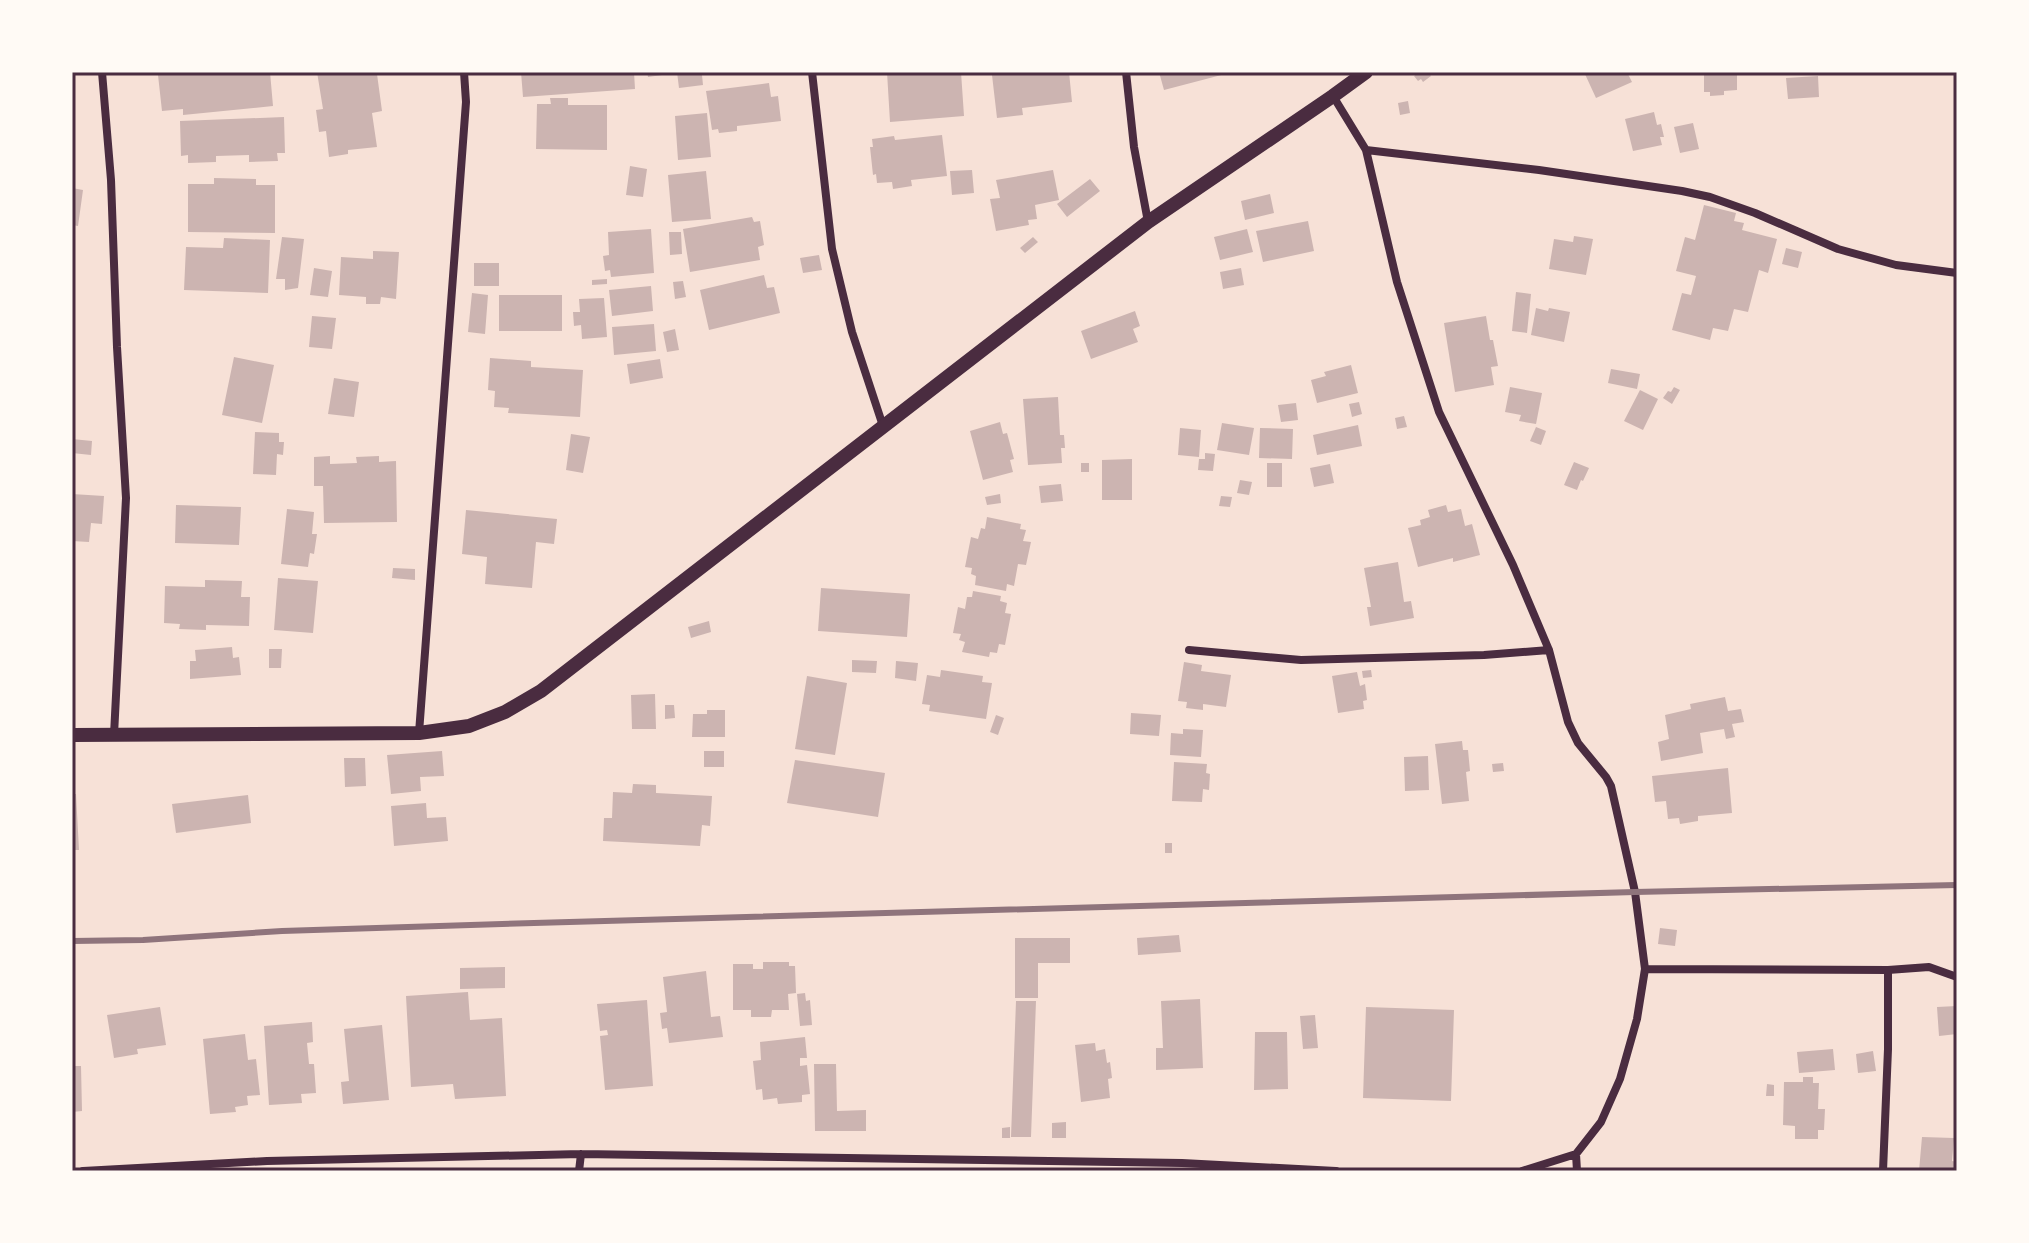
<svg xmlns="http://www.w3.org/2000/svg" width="2029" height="1243" viewBox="0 0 2029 1243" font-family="'Source Sans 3',sans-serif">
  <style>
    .building { fill: #ccb4b1 }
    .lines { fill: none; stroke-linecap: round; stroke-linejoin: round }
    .minor { stroke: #4a2c40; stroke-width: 8 }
    .tertiary { stroke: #4a2c40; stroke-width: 14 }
    .rail { stroke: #8f747c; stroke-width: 6 }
    .neatline { fill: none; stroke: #4a2c40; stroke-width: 3 }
  </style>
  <rect width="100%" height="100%" fill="#f7e1d7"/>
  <!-- building -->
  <path class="building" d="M183,72h87l3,34 -90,9v-6l-21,2 -4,-36z
    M317,72h50v3l10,-1 5,37 -10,2 5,34 -29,3v4l-19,3 -3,-26 -7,1 -3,-22 7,-1z
    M521,72h113l1,17 -112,8z
    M647,72h15v3l-14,2z
    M677,72h33v2l-8,1 1,10 -24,3z
    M887,72h74l3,44 -74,6z
    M1015,72h54l3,30 -50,6 1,7 -26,3 -5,-43z
    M1159,72h70v1l-65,17z
    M1419,72h9l3,4 -8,6 -2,-3 -3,2 -4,-5z
    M1584,72h43l5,10 -36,16z
    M1704,72h33v18l-13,1v4l-14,1v-4h-6z
    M1818,76l1,21 -31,2 -2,-21z
    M769,83l2,14 7,-1 3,25 -44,5v5l-18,2 -1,-4 -6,1 -6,-39z
    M550,98h18v7h39v45l-71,-1 1,-45h14z
    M1408,101l2,12 -10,2 -2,-12z
    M1654,112l3,13 4,-1 3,13h-4l2,8 -29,6 -8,-32z
    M707,113l4,44 -33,3 -3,-44z
    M284,117l1,36h-8l1,8 -29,1v-7l-33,1v6l-28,1v-8l-7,1 -1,-35z
    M1693,123l6,26 -19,4 -6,-26z
    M942,135l5,41 -36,4 1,6 -19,3 -1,-7 -15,1 -1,-9 -3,1 -3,-28h3l-1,-8 22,-3 1,4z
    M630,166l17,3 -4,28 -17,-2z
    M972,170l2,23 -22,2 -2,-24z
    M1053,170l6,30 -24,5 2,14 -9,1 1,5 -33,6 -6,-32 10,-1 -4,-18z
    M706,171l5,48 -39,3 -4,-47z
    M214,178l42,1v6h19v48l-87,-1v-48h26z
    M1090,179l10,12 -33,26 -10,-13z
    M72,188l11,2 -5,36 -6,-1z
    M1270,194l4,19 -29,7 -4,-19z
    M1704,205l32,8 -2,8 10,2 -2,7 35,9 -9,34 -9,-3 -11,42 -14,-3 -6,22 -15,-3 -3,12 -38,-10 10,-37 9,2 5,-19 -20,-5 9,-34 10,3z
    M752,217l2,5 6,-1 4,24 -6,2 2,13 -70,12 -7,-43z
    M1308,221l6,30 -51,11 -7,-31z
    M651,229l3,44 -43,4 -1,-7 -5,1 -2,-15 6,-1 -1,-23z
    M1247,229l6,23 -33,8 -6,-23z
    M669,232h12l1,22 -12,1z
    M1574,236l19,3 -7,36 -37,-6 5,-30 19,3z
    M282,237l22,2 -6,49 -13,2v-11h-9z
    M1033,237l5,5 -13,11 -5,-5z
    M224,238l46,2 -2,53 -84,-3 2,-43 37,1z
    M1786,248l16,4 -4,16 -16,-4z
    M373,251l26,1 -3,47 -15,-2 -1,7h-14v-7l-27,-2 2,-38 32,2z
    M819,255l3,15 -19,3 -3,-15z
    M474,263h25v23h-25z
    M314,268l18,3 -4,26 -18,-2z
    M1241,268l3,17 -21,4 -3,-17z
    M764,275l3,13 7,-1 6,26 -71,17 -9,-40z
    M607,279v5l-15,1v-5z
    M683,281l3,16 -11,2 -2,-17z
    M651,286l2,25 -41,5 -3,-26z
    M1516,292l15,2 -4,39 -15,-2z
    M472,293l16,2 -3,39 -17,-2z
    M499,295h63v36h-63z
    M604,298l3,39 -25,2 -1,-14 -7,1 -1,-14h7l-1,-13z
    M1536,308l12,3 1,-3 21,4 -6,30 -33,-7z
    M1135,311l5,15 -7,3 5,13 -47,17 -10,-28z
    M312,316l24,2 -4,31 -23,-2z
    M1486,316l4,24h3l5,26 -7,1 3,18 -39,7 -11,-69z
    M654,324l2,27 -42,4 -2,-28z
    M675,329l4,21 -12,2 -4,-20z
    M234,357l40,8 -12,58 -40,-8z
    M490,358l41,3v6l52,3 -3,47 -72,-4 1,-5 -15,-1 1,-16 -7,-1z
    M660,359l3,19 -33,6 -3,-20z
    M1351,365l7,28 -41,10 -6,-23 15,-4 -2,-4z
    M1611,369l29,5 -3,15 -29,-6z
    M334,378l25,4 -5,35 -26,-3z
    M1510,387l32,6 -6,31 -17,-3 2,-6 -16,-3z
    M1674,387l6,3 -8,14 -9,-6 5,-7 3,1z
    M1640,390l18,9 -15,31 -19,-9z
    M1058,397l2,38h4l1,13h-4l1,15 -34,2 -5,-66z
    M1359,402l3,12 -10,3 -3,-13z
    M1296,403l2,17 -17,2 -3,-17z
    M1404,416l3,11 -10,2 -2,-11z
    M1000,422l3,12 4,-1 7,26 -4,1 3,12 -30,8 -13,-49z
    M1222,423l32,5 -5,27 -32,-5z
    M1358,425l4,21 -45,9 -4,-20z
    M1536,427l10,4 -5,14 -11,-4z
    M1180,428l21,2 -2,27 -21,-2z
    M1260,428l33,1 -1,30 -33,-1z
    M255,432l24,1v9h5l-1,13 -6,-1 -1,21 -23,-1z
    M571,434l19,3 -7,36 -17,-3z
    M72,439l20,2 -1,14 -19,-2z
    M1205,453l10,1 -2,17 -15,-1 1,-11h6z
    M330,456v8l27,-1 -1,-6 23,-1v6l17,-1 1,61 -73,1 -1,-37h-9v-29z
    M1132,459v41h-30v-40z
    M1574,462l15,6 -6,13 -2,-1 -4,10 -13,-5z
    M1081,463h8v9h-8z
    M1267,463h15v24h-15z
    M1330,464l4,19 -20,4 -4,-19z
    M1240,480l12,2 -3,13 -12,-2z
    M1061,484l2,17 -22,2 -2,-17z
    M72,494l32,2 -2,28 -11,-1 -2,19 -17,-1z
    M1000,494l1,9 -14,2 -2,-8z
    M1221,496l11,1 -2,10 -11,-1z
    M176,505l65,2 -2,38 -64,-2z
    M1446,505l2,7 13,-3 4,17 7,-2 8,31 -27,7v-4l-35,9 -10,-39 13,-3 -1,-5 10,-3 -2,-7z
    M287,509l27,3 -2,22h5l-3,20 -4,-1 -2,14 -27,-3z
    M466,510l91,9 -3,25 -18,-2 -4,46 -47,-4 2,-27 -25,-3z
    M987,517l34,7 -1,5 6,1 -3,11 8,1 -5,23 -8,-1 -4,22 -7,-2 -1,7 -31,-6 1,-9 -5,-2 1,-6 -7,-1 6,-30 7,2 3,-11 4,1z
    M1398,562l6,40 7,-1 3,17 -44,8 -3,-19h4l-7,-39z
    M393,568l22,1v11l-23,-2z
    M278,578l40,3 -5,52 -39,-3z
    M205,580l37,1 -1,16h9l-1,29 -43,-1v5l-27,-1 1,-5 -16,-1 1,-37 40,1z
    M821,588l89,6 -3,43 -89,-6z
    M973,591l28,5 -1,5 7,2 -2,10 6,1 -6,31 -6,-1 -2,9 -7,-1 -1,5 -27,-5 3,-10 -6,-2 2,-6 -8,-1 5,-26 7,2 2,-12h5z
    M709,621l2,11 -20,6 -3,-11z
    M232,647l1,11 6,-1 2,18 -51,4v-18h6l-1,-11z
    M269,649h13l-1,19h-12z
    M852,660l25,1 -1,12 -24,-1z
    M896,661l22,2 -2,18 -21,-3z
    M1184,662l18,3 -1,6 30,4 -5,32 -23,-3v6l-17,-2 1,-6 -9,-1z
    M941,670l42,6 -1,6 10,1 -6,36 -57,-8 1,-6 -8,-1 5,-29 13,2z
    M1371,670l1,7 -9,1 -1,-7z
    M1357,672l3,14 5,-2 2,16 -4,1 1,8 -26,4 -6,-37z
    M807,676l40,7 -12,72 -40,-6z
    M655,694l1,35h-24l-1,-34z
    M1725,697l3,14 13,-2 3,13 -12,2 3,13 -9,2 -2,-10 -24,4 3,20 -42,8 -3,-19 11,-3 -4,-24 26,-6 -1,-5z
    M665,705h9l1,13 -10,1z
    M707,710h18v27h-33l1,-23h14z
    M1131,713l30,2 -2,21 -29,-2z
    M996,715l8,3 -6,17 -8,-3z
    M1183,729l20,1 -2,27 -31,-2 1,-22 12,1z
    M1462,741l1,9h5l2,21 -4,1 3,29 -27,3 -7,-60z
    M442,751l2,25 -24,1 1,14 -30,3 -4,-39z
    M704,751h20v16h-20z
    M1428,756l1,34 -24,1 -1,-34z
    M344,758h21l1,28 -21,1z
    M795,760l90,13 -7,44 -91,-14z
    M1174,762l33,2 -1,9 4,1 -1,16 -6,-1 -1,13 -30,-1z
    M1503,763l1,8 -11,1 -1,-8z
    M1728,768l4,45 -34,3v5l-18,3 -1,-6 -11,1 -2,-18 -11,1 -3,-26z
    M633,784l23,1v8l56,3 -2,30 -8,-1 -2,21 -97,-5 1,-23h8l1,-26 19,1z
    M72,794h4l3,56h-7z
    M248,795l3,28 -75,10 -4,-29z
    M426,803l1,15 19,-1 2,24 -54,5 -3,-40z
    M1165,843h7v10h-7z
    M1660,928l17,2 -2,16 -17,-2z
    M1179,935l2,17 -43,3 -1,-17z
    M1015,938h55v25h-32v35h-23z
    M763,962h26v4h6l1,27 -8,1 1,16h-17l-1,7h-20v-7h-18v-46h20v5h10z
    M505,967v21l-45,1v-21z
    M706,971l5,46 9,-1 3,21 -54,6 -2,-15 -5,1 -2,-16 7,-1 -4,-35z
    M468,992l2,28 32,-2 4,78 -51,3 -2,-15 -42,3 -5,-91z
    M805,993l1,8 4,-1 2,25 -12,1 -3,-32z
    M1200,999l3,69 -47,2v-22h7l-2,-47z
    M647,1000l6,86 -48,4 -5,-54 8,-1 -1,-5 -7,1 -3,-27z
    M1016,1001h20l-5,136h-20z
    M1957,1006v28l-18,2 -2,-29z
    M160,1007l6,38 -29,4 1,5 -24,4 -7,-43z
    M1366,1007l88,3 -3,91 -88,-3z
    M1315,1015l3,33 -15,1 -3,-33z
    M312,1022l1,20 -6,1 2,21h5l2,29 -15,1 1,9 -33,2 -5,-79z
    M382,1025l7,75 -46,4 -2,-22 8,-1 -5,-52z
    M1255,1032h32l1,57 -34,1z
    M245,1034l3,26 8,-1 4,36 -13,1 1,9 -13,2 1,5 -26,2 -7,-75z
    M805,1037l2,21h-7v8l7,-1 3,29 -8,1v7l-24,2 -1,-6 -14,2 -1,-11 -6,1 -3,-29 8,-1 -1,-18z
    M1095,1043l1,8 9,-2 2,14 3,-1 2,16 -4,1 2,19 -29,4 -6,-57z
    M1833,1049l2,21 -36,3 -2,-21z
    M1873,1051l3,20 -18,2 -2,-19z
    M814,1064h22l1,47 29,-1v21h-51z
    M72,1066h9l1,45 -10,1z
    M1803,1077h10v6h6l-1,26h7l-1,21h-6v9h-23v-13l-12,-1 1,-43h19z
    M1767,1084l7,1v11h-8z
    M1066,1122v16h-14v-15z
    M1010,1127v11h-8v-10z
    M1922,1137l32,1 -2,23 5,1 -1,9h-37z"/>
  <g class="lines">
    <!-- minor -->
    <path class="minor" d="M102,72l9,108 6,167 9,151 -12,237
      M812,72l20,177 20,83 31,94
      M1126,72l8,75 14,75
      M1333,96l33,54 31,132 42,130 74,153 36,85 19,72 10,21 28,34 5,9 24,106 10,77 -8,50 -17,60 -19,43 -25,32 -54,17
      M1366,150l173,20 143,21 28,6 45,16 83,36 58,16 61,8
      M1189,650l112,10 183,-5 65,-5
      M419,733l42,-564 5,-67 -2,-30
      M1645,969l243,1 41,-3 28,10
      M1576,1154l1,17
      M83,1171l184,-10 314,-7 601,9 154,8
      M579,1171l2,-17
      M1883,1171l5,-122v-79"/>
    <!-- tertiary -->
    <path class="tertiary" d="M72,735l347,-2 50,-7 36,-14 36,-21 607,-469 185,-126 33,-24"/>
    <!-- rail -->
    <path class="rail" d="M72,941l71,-1 139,-9 252,-8 1101,-31 322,-7"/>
  </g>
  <!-- border -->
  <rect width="2029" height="1243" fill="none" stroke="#fffaf5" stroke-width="148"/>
  <rect x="74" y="74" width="1881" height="1095" class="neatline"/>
</svg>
